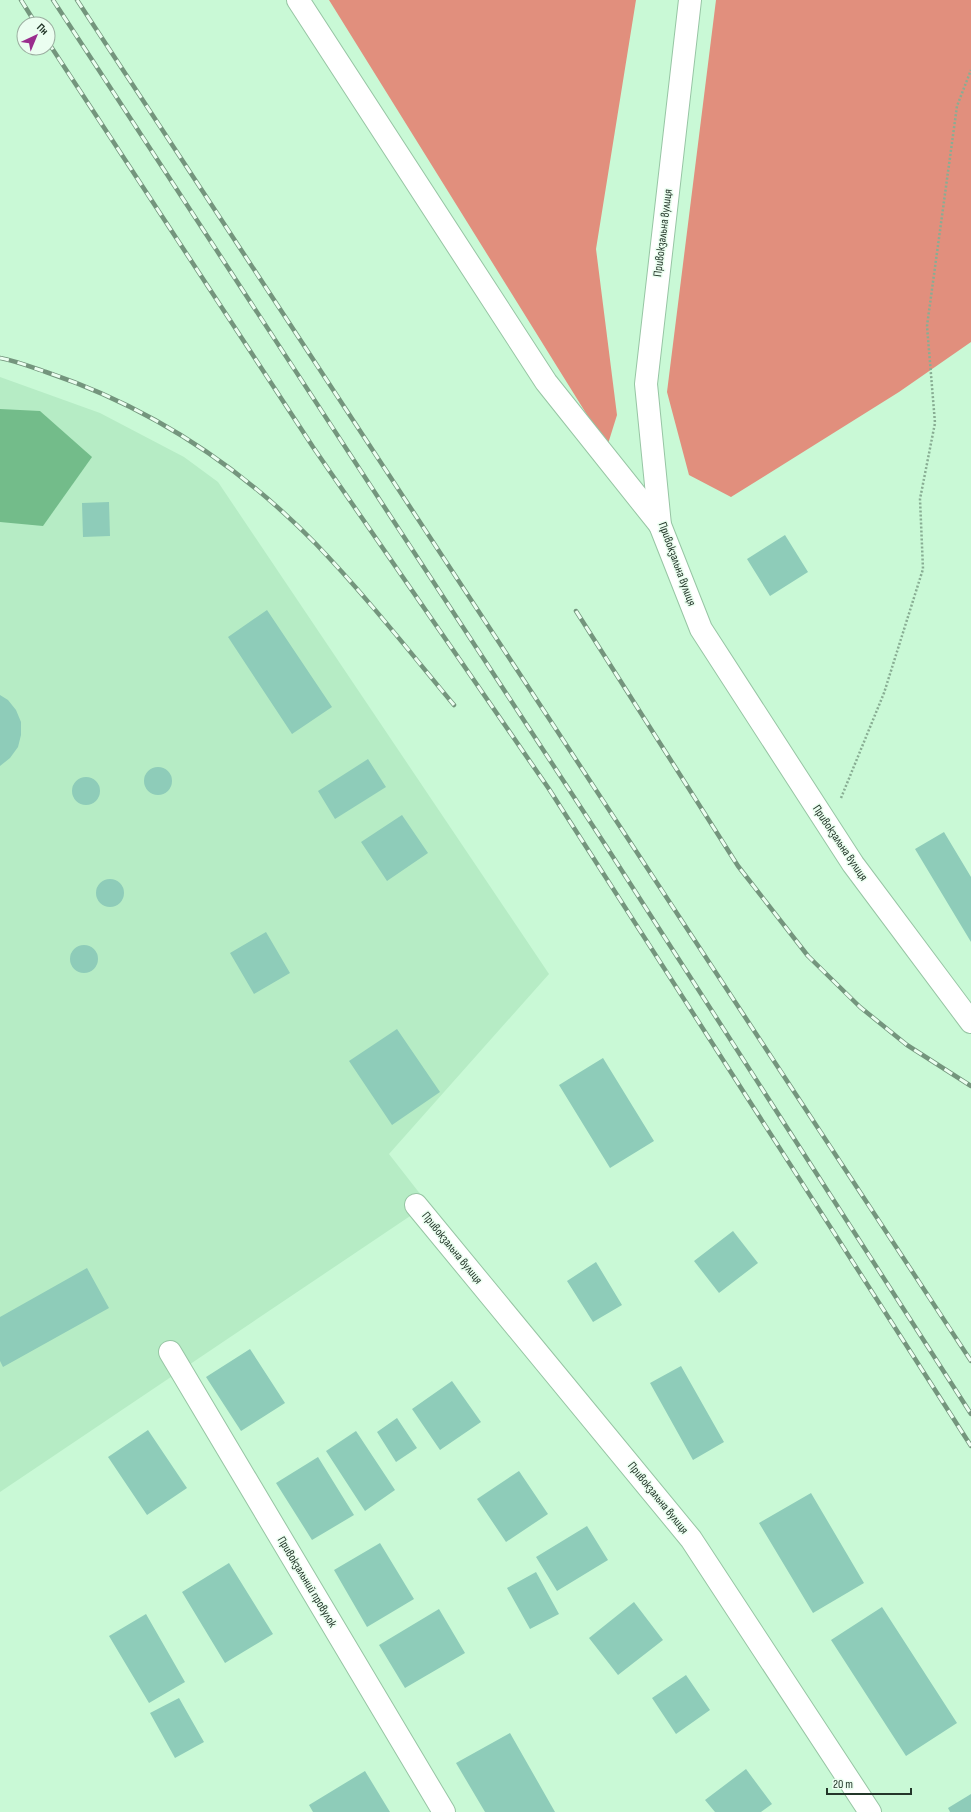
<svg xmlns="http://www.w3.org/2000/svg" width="971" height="1812" viewBox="0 0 971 1812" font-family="'Sofia Sans Condensed',sans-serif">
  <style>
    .built { fill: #b6ecc5 }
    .forest { fill: #e18f7d }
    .water { fill: #73bc8a }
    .building { fill: #8eccb9 }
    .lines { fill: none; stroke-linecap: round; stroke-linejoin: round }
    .minor-casing { stroke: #97c5a4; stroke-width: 24 }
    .major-casing { stroke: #97c5a4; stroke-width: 24 }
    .path { stroke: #88ad93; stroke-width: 2.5; stroke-dasharray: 2 2; stroke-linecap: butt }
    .minor { stroke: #fff; stroke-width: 22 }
    .major { stroke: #fff; stroke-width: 22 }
    .rail-casing { stroke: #74957d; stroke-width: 4.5 }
    .rail { stroke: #ebfef0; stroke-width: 3; stroke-dasharray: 9; stroke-linecap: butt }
    .labels { text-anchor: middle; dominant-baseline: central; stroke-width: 3; stroke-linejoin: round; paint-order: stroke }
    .street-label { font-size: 12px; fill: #233629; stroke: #ebfef0 }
  </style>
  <rect width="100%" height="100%" fill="#c9f9d6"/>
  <!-- built -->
  <path class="built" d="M0,377l100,36 84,44 34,25 331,492 -160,180 39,50 -428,288z"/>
  <!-- forest -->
  <path class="forest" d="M329,0h307l-40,249 21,166 -10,32z
    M716,0h255v342l-72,50 -168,105 -42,-22 -22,-83z"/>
  <!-- water -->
  <path class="water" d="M0,409l40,2 52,46 -49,69 -43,-4z"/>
  <!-- building -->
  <path class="building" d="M109,502l1,34 -27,1 -1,-34z
    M785,535l23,37 -38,24 -23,-37z
    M267,610l65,97 -40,27 -64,-97z
    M0,695l8,5 8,10 5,12v13l-3,12 -8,11 -10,8z
    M368,759l18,28 -51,32 -17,-28z
    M144 781a14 14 0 1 1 28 0a14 14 0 1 1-28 0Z
    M72 791a14 14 0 1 1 28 0a14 14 0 1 1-28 0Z
    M402,815l26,38 -41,28 -26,-39z
    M944,832l27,45v65l-56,-93z
    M96 893a14 14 0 1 1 28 0a14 14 0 1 1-28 0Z
    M266,932l24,41 -36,21 -24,-41z
    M70 959a14 14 0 1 1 28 0a14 14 0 1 1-28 0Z
    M397,1029l43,63 -48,33 -43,-64z
    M603,1058l51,83 -44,27 -51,-83z
    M733,1231l25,32 -39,30 -25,-32z
    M596,1262l26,43 -29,17 -26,-41z
    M87,1268l22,40 -106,59 -3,-6v-44z
    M250,1349l35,54 -44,28 -35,-54z
    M681,1366l43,76 -31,18 -43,-77z
    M452,1381l29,41 -41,28 -28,-41z
    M397,1418l20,30 -21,14 -19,-30z
    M148,1430l39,58 -40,27 -39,-58z
    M356,1431l39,59 -30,21 -39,-60z
    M318,1457l36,58 -42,25 -36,-57z
    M519,1471l29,43 -42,28 -29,-43z
    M811,1493l53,90 -51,30 -54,-90z
    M587,1526l21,34 -51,31 -21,-34z
    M380,1543l34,56 -47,28 -33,-57z
    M229,1563l44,71 -48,29 -43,-71z
    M536,1572l23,42 -29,15 -23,-41z
    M634,1602l29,38 -45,35 -29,-37z
    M882,1607l75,116 -51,33 -75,-116z
    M439,1609l26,44 -60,35 -26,-43z
    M146,1614l39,68 -36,21 -40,-67z
    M686,1675l24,35 -34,24 -24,-36z
    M179,1698l25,44 -29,16 -25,-45z
    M510,1733l45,79h-70l-29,-49z
    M746,1769l26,35 -11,8h-46l-10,-12z
    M365,1771l25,41h-77l-4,-7z
    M971,1794v18h-21l-2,-4z"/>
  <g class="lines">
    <!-- minor casing -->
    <g class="minor-casing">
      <path id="minor" d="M298,0l248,382 114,143
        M416,1205l275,334 179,273
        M170,1352l274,460"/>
    </g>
    <!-- major casing -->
    <g class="major-casing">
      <path id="major" d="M690,0l-44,384 14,141 41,104 152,235 118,158"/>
    </g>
    <!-- path -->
    <path class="path" d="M841,798l43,-105 39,-124 -3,-70 15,-76 -8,-97 30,-220 14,-36"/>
    <!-- minor -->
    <use href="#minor" class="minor"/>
    <!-- major -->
    <use href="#major" class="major"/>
    <!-- rail casing -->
    <g class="rail-casing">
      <path id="rail" d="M21,0l15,24
        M53,0l553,846 365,568
        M77,0l894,1361
        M48,42l265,405 236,342 422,657
        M0,358c16,3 31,9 46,14 104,35 194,94 270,172 49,51 93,107 138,161
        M576,611l162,255 70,90 52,51 47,38 64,41"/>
    </g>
    <!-- rail -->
    <use href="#rail" class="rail"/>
  </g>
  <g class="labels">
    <!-- street labels -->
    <g class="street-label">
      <text transform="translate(663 233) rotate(-83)">Привокзальна вулиця</text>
      <text transform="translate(677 564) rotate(70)">Привокзальна вулиця</text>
      <text transform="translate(840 843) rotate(56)">Привокзальна вулиця</text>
      <text transform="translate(452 1248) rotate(51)">Привокзальна вулиця</text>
      <text transform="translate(658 1498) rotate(51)">Привокзальна вулиця</text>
      <text transform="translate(307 1582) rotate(59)">Привокзальний провулок</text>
    </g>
  </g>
  <!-- north arrow -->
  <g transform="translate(36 36) rotate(44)"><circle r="19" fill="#ebfef0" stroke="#9baea0"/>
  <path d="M0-3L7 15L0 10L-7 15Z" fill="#9a2d8d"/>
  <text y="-6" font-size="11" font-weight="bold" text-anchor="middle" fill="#233629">Пн</text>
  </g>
  <!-- scale -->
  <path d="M827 1788v6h84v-6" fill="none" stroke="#233629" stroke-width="2"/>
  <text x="833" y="1788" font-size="12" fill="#233629" stroke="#ebfef0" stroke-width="3" paint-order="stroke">20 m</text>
</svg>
